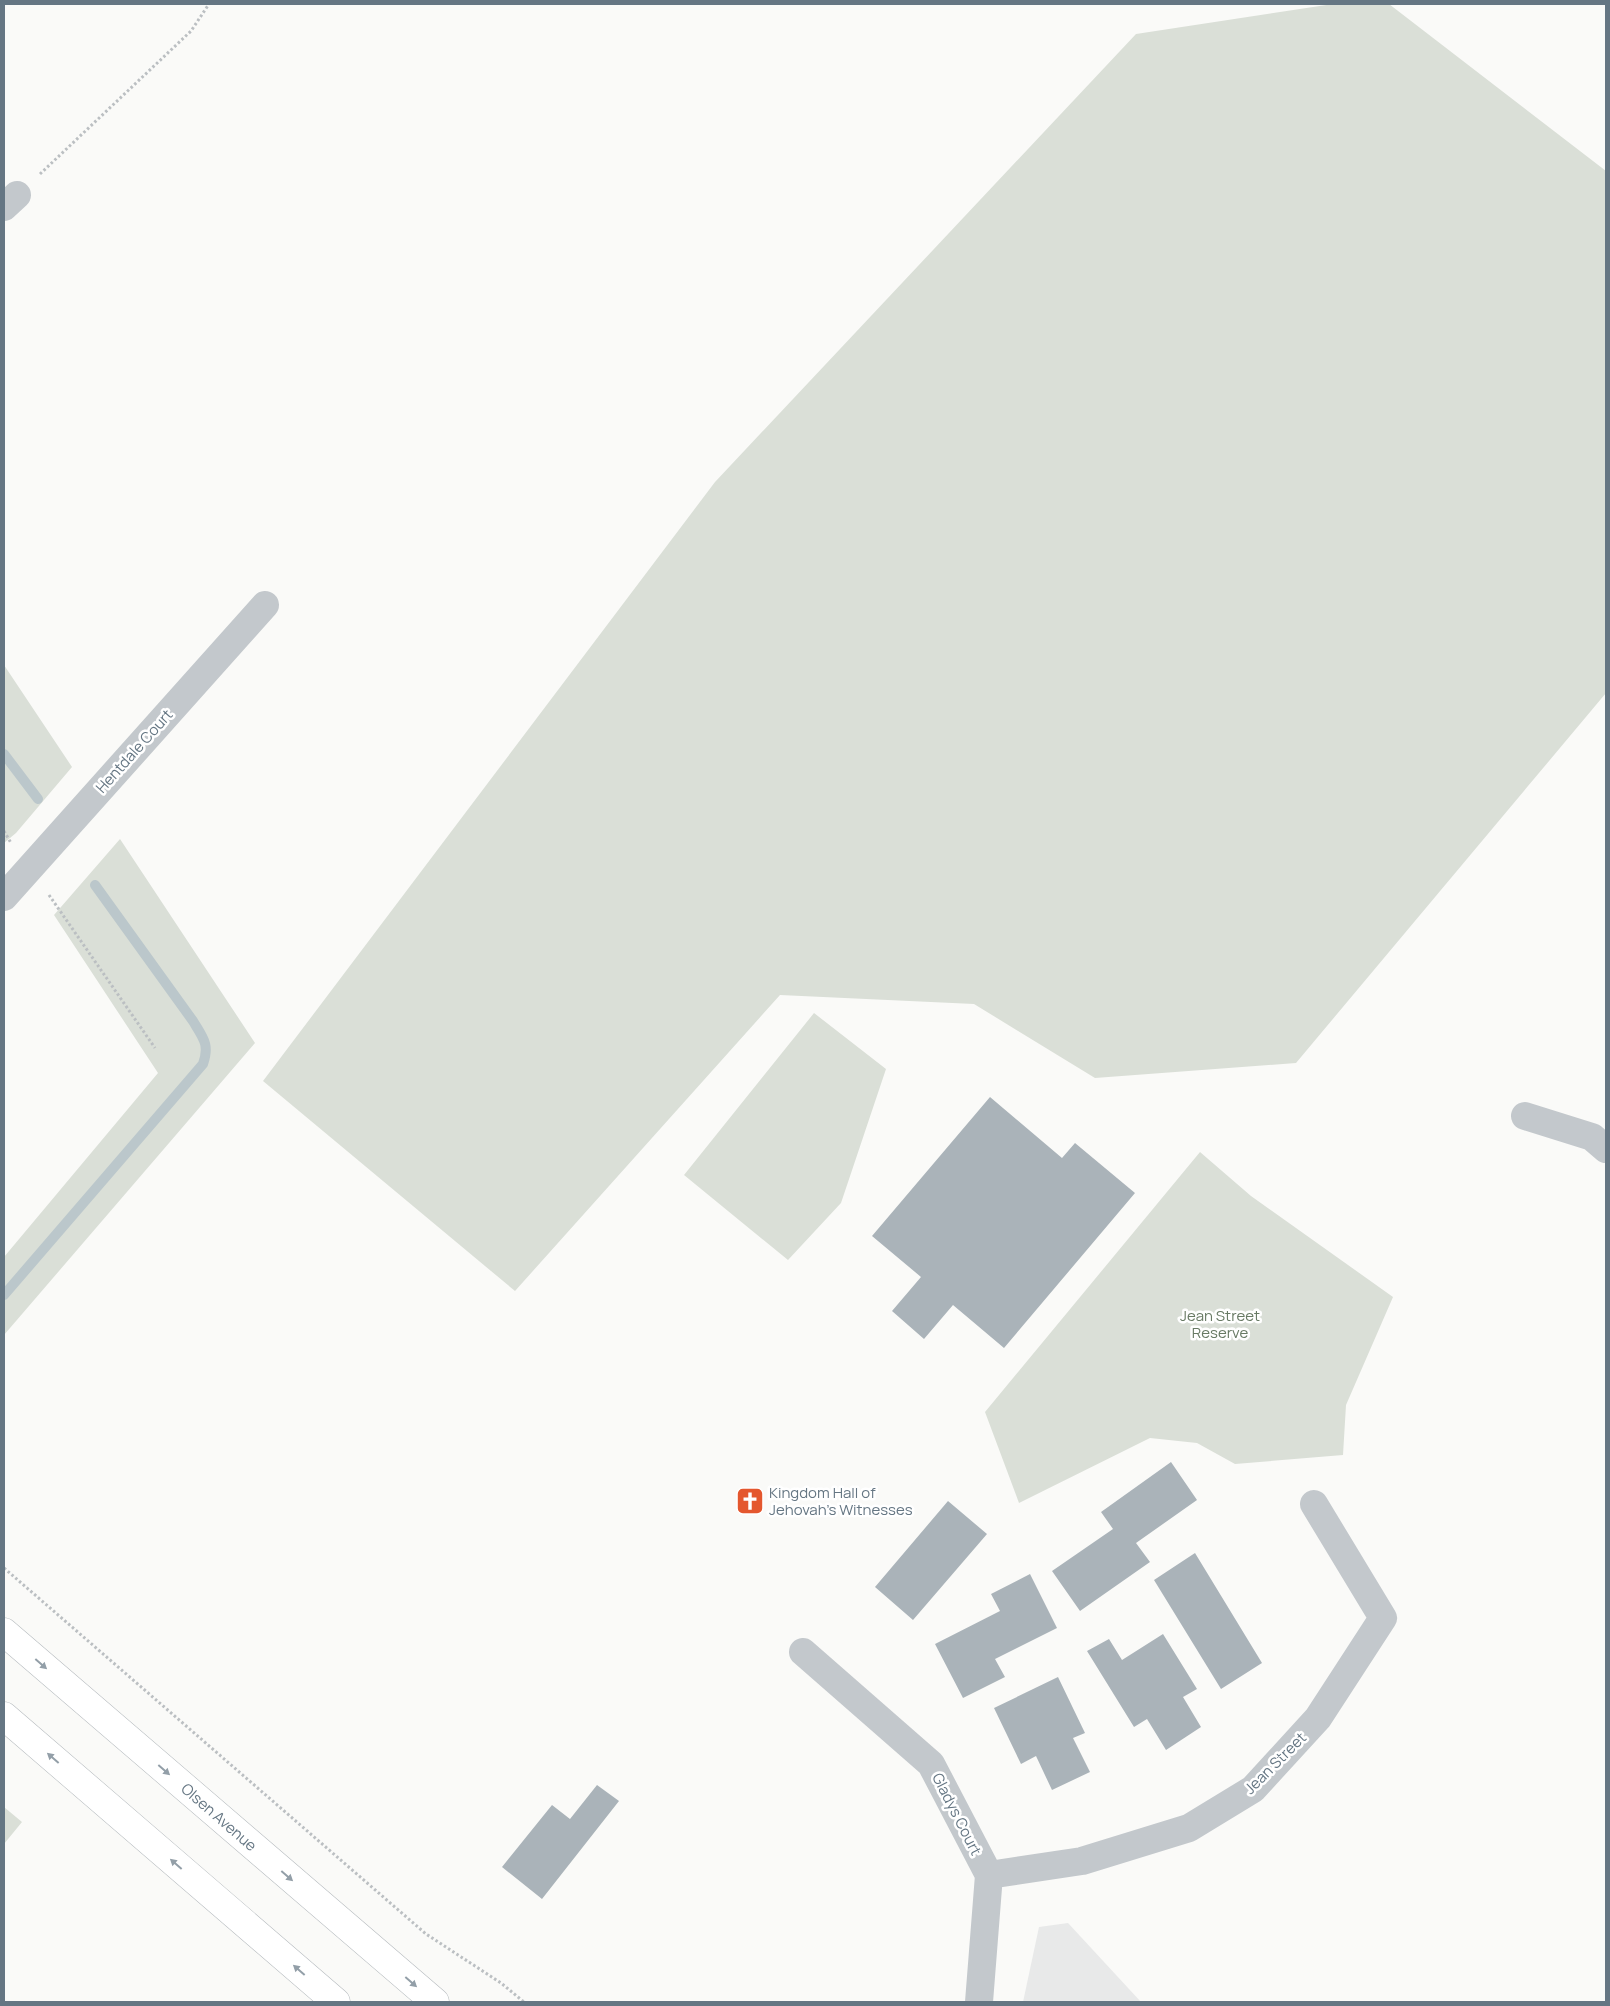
<svg xmlns="http://www.w3.org/2000/svg" width="1610" height="2006" viewBox="0 0 1610 2006" font-family="Manrope,sans-serif">
  <style>
    .built { fill: #e8e9e9 }
    .green { fill: #dadfd7 }
    .lines { fill: none; stroke-linecap: round; stroke-linejoin: round }
    .stream { stroke: #bbc7cb; stroke-width: 10 }
    .building { fill: #aab3b9 }
    .primary-casing { stroke: #b5babe; stroke-width: 29 }
    .path { stroke: #bbbfc2; stroke-width: 3; stroke-dasharray: 2.5 2.5; stroke-linecap: butt }
    .street { stroke: #c3c8cc; stroke-width: 28 }
    .primary { stroke: #fff; stroke-width: 28 }
    .oneway { fill: #939fa8 }
    .labels { text-anchor: middle; dominant-baseline: central; stroke-width: 5; stroke-linejoin: round; paint-order: stroke }
    .street-label { font-size: 15px; fill: #657683; stroke: #fff }
    .park-label { font-size: 15px; fill: #687a64; stroke: #fff }
    .poi-label { font-size: 15px; fill: #657683; stroke: #fff; text-anchor: start }
  </style>
  <rect width="100%" height="100%" fill="#fafaf8"/>
  <!-- built -->
  <path class="built" d="M1068,1923l73,79h-118l16,-75z"/>
  <!-- green -->
  <path class="green" d="M1333,4h56l217,167v522l-310,370 -201,15 -121,-74 -194,-9 -265,296 -252,-210 452,-599 421,-448z
    M4,665l68,102 -56,66 -12,10z
    M120,839l135,204 -251,292v-78l154,-184 -104,-158z
    M814,1013l72,56 -45,134 -53,57 -104,-85z
    M1200,1152l51,44 142,101 -47,108 -3,50 -108,9 -38,-21 -47,-5 -131,65 -34,-91z
    M4,1807l18,15 -18,22z"/>
  <g class="lines">
    <!-- stream -->
    <path class="stream" d="M4,754l34,45
      M4,1295l199,-231c7,-20 0,-26 -10,-43l-98,-136"/>
  </g>
  <!-- building -->
  <path class="building" d="M990,1097l72,61 13,-15 60,50 -131,155 -51,-43 -29,34 -32,-28 29,-34 -49,-41z
    M1171,1462l26,38 -61,43 14,19 -70,49 -28,-40 61,-42 -12,-17z
    M948,1501l39,33 -74,86 -38,-33z
    M1195,1553l67,110 -41,26 -67,-109z
    M1030,1574l27,54 -62,31 10,18 -42,21 -28,-54 65,-33 -9,-17z
    M1163,1634l34,55 -14,8 18,30 -35,23 -19,-31 -13,8 -47,-76 22,-12 13,21z
    M1058,1677l27,56 -12,5 17,34 -38,18 -16,-34 -15,8 -27,-56z
    M597,1785l22,16 -77,98 -40,-32 50,-62 18,14z"/>
  <g class="lines">
    <!-- primary casing -->
    <g class="primary-casing">
      <path id="primary" d="M4,1632l431,370
        M4,1716l332,286"/>
    </g>
    <!-- path -->
    <path class="path" d="M40,174l151,-143 18,-27
      M4,831l7,12
      M49,895l106,153
      M4,1568l422,366 75,49 23,19"/>
    <!-- street -->
    <path class="street" d="M4,207l13,-12
      M4,897l261,-292
      M1525,1116l67,21 14,12
      M803,1652l128,112 58,111 -10,127
      M989,1875l93,-14 107,-33 64,-39 65,-71 65,-100 -69,-114"/>
    <!-- primary -->
    <use href="#primary" class="primary"/>
  </g>
  <!-- one-way arrows -->
  <defs><path id="oneway-solid" d="M-6-.8H1V-3.2L6.5 0L1 3.2V.8H-6Z" transform="scale(1.25)"/></defs>
  <g class="oneway">
    <use href="#oneway-solid" transform="translate(41 1664) rotate(41)"/>
    <use href="#oneway-solid" transform="translate(53 1758) rotate(-139)"/>
    <use href="#oneway-solid" transform="translate(164 1770) rotate(41)"/>
    <use href="#oneway-solid" transform="translate(176 1864) rotate(-139)"/>
    <use href="#oneway-solid" transform="translate(287 1876) rotate(41)"/>
    <use href="#oneway-solid" transform="translate(299 1970) rotate(-139)"/>
    <use href="#oneway-solid" transform="translate(411 1982) rotate(41)"/>
  </g>
  <!-- icons -->
  <defs>
    <g id="church-square" transform="scale(1.4375)"><rect x="-9" y="-9" width="18" height="18" rx="4" fill="#e4572e" stroke="#fff"/><path d="M-1.2-6h2.4v3.5h3.3v2.4h-3.3V6h-2.4V-.1h-3.3v-2.4h3.3Z" fill="#fff"/></g>
  </defs>
  <g fill-rule="evenodd">
    <use href="#church-square" x="750" y="1501"/>
  </g>
  <g class="labels">
    <!-- street labels -->
    <g class="street-label">
      <text transform="translate(134 751) rotate(-48)">Hentdale Court</text>
      <text transform="translate(1275 1763) rotate(-45)">Jean Street</text>
      <text transform="translate(957 1814) rotate(63)">Gladys Court</text>
      <text transform="translate(219 1817) rotate(41)">Olsen Avenue</text>
    </g>
    <!-- park labels -->
    <g class="park-label">
      <text x="1220" y="1315">Jean Street<tspan x="1220" dy="17">Reserve</tspan></text>
    </g>
    <!-- poi labels -->
    <g class="poi-label">
      <text x="769" y="1492">Kingdom Hall of<tspan x="769" dy="17">Jehovah's Witnesses</tspan></text>
    </g>
  </g>
  <!-- border -->
  <rect width="1610" height="2006" fill="none" stroke="#657683" stroke-width="10"/>
</svg>
